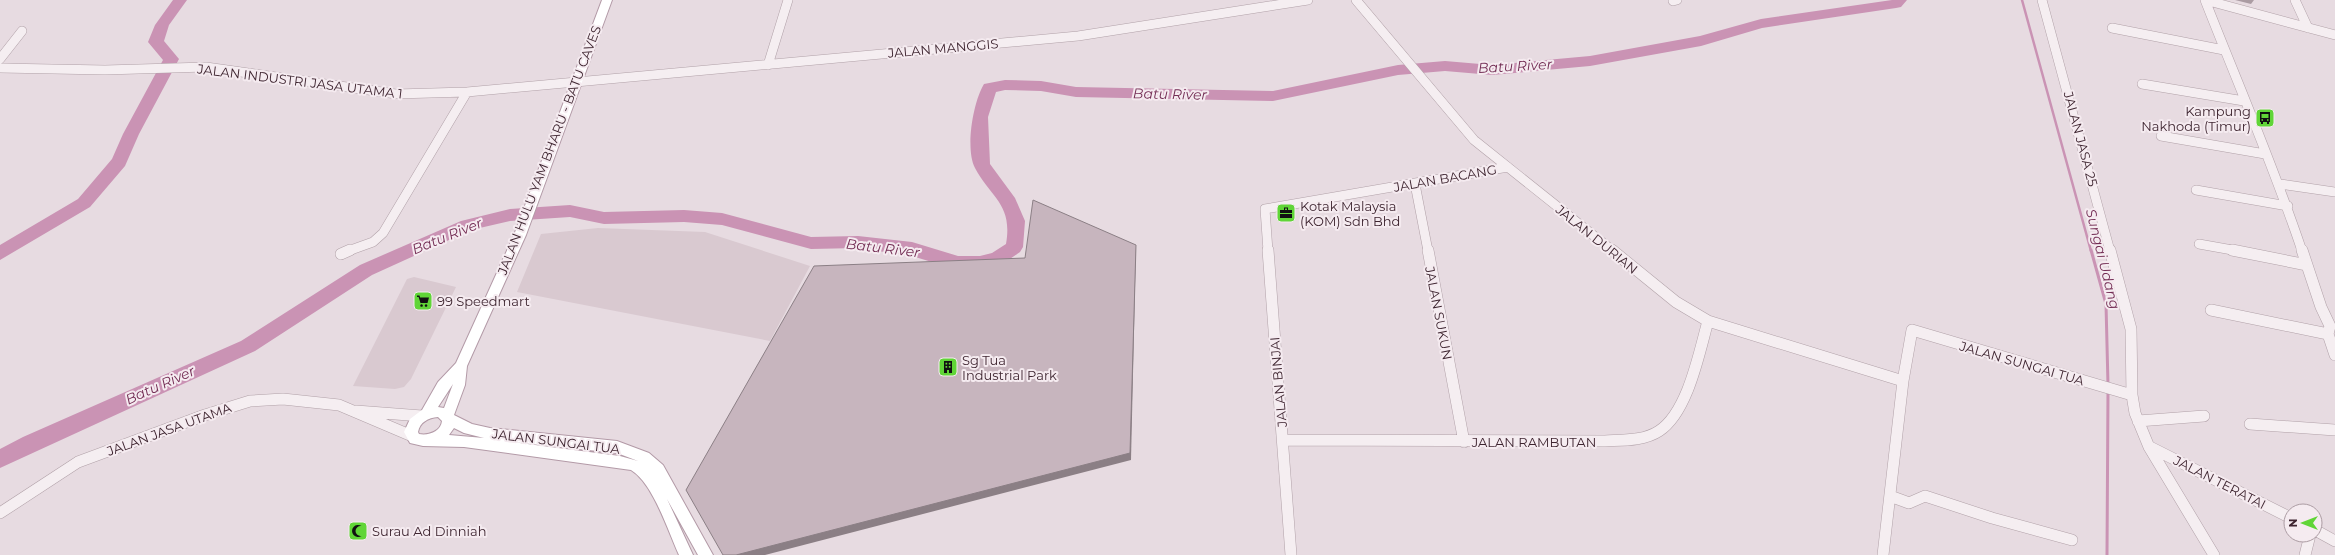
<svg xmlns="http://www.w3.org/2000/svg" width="2335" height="555" viewBox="0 0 2335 555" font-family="Montserrat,sans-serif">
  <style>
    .built { fill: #d9c9d0 }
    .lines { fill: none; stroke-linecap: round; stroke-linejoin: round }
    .stream-far1 { stroke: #ca93b4; stroke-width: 2.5 }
    .stream { stroke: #ca93b4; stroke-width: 3 }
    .river { fill: #ca93b4; fill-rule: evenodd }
    .minor-far1-casing { stroke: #b1a1a8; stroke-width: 10 }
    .minor-casing { stroke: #b1a1a8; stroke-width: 12 }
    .major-casing { stroke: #b39aa7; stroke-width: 2 }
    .minor-far1 { stroke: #f5eef1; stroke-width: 9 }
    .minor { stroke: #f5eef1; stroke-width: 11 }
    .major { fill: #fff; fill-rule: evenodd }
    .wall { fill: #ab9ca3 }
    .shaded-wall { fill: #8b7f85 }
    .building { fill: #c7b5be; stroke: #8b7f85 }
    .labels { text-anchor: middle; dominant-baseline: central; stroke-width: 4; stroke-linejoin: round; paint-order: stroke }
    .street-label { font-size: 13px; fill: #3e2530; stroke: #f5ebf0 }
    .poi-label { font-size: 13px; fill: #3e2530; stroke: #f5ebf0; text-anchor: start }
    .water-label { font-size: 14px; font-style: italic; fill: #732d54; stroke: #f5ebf0 }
  </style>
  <rect width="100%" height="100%" fill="#e7dbe1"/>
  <!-- built -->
  <path class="built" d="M598,228l107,4 105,34 -40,75 -253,-49 24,-58z
    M414,277l42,10 -45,92 -7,8 -9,2 -42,-3 54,-107z"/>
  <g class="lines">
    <!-- stream-far1 -->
    <path class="stream-far1" d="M2022,0l69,251"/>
    <!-- stream -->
    <path class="stream" d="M2091,250l15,54 2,81
      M2107,555l1,-164"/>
    <!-- river -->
    <path class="river" d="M173,0h14l-18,25 -5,16 15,18 -40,75 -14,32 -35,41 -90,53v-15l78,-46 34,-40 11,-25 40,-74 -15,-18 7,-17z
      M1892,0h15l-6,7 -5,1 -134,20 -61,18 -111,20 -98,9 -47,-4 -47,4 -125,26 -197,-4 -35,-6 -36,-1 -9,2 -8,25 2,47 25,34 10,23 -2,26 -3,5 -16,11 -24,7h-22l-46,-14 -54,-8 -47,1 -89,-24 -38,-3 -80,2 -34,-7 -60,4 -39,9 -99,45 -117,76 -255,117v-19l23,-12 218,-96 119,-76 101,-44 49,-12 60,-4 34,7 80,-2 38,3 89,24 47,-1 54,6 46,14h22l12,-3 14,-9c7,-40 -15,-46 -31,-76 -10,-19 -2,-66 9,-84l21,-4 36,1 35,6 197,4 125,-26 47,-4 47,4 98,-9 110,-20 61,-17z"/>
    <!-- minor-far1 casing -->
    <g class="minor-far1-casing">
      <path id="minor-far1" d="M1356,0l118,140 139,111
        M2042,0l68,251
        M2205,0c33,84 69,167 97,251
        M2205,0l130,35
        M2295,0l13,28
        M1673,1l4,-1
        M2112,28l112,22
        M0,59l22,-28
        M768,65l20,-65
        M0,68l105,2 101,-3 190,27 71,-2 611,-56 230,-36
        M2142,84l102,17
        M2161,136l104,18
        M1415,184l13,67
        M2280,184l55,8
        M2196,190l92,16
        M2199,244l39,7
        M348,251l25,-9 10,-9 84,-141
        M1268,251l-3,-42 243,-42"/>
    </g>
    <!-- minor casing -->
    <g class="minor-casing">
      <path id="minor" d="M1268,250l23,305
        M1428,250l36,192
        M1612,250l64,52 32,19 195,60
        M2110,250l21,79 1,66 3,18 14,34 65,108
        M2232,250l75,15
        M2302,250l19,57 9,19 -2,8 7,21
        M341,254l9,-4
        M2211,310l117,24
        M356,411l66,5
        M2138,421l66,-5
        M2250,424l85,6
        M1284,440l321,1c17,-1 39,0 54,-10 29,-19 40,-78 49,-110
        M2150,447l141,71
        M1890,496l19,7 16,-7 67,22 80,22
        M0,513l78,-51 127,-47 45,-14 33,-2 56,6 73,31
        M2315,530l20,11
        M1883,555l20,-174 9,-51 220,65
        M2305,555l5,-20"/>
    </g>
    <!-- major casing -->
    <g class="major-casing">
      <path id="major" d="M602,0h10l-86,235 -59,131 -2,19 -11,30 18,9 18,4 127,13 32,12 14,12 50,90h-15l-31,-56 26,56h-14c-11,-24 -26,-72 -48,-85l-167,-23 -41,-1 -13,-3 -6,-11 6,-13 12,-9 16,-28 18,-19 58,-128zM453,384l-9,24 -6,-1zM438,417l4,4c-1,10 -13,15 -23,13l-1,-2c2,-10 10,-14 20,-15zM454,428l10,5 20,5 -35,-3zM512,442l105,11 21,8 -18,-5z"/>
    </g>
    <!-- minor-far1 -->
    <use href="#minor-far1" class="minor-far1"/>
    <!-- minor -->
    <use href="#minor" class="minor"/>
    <!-- major -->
    <use href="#major" class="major"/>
  </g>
  <!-- wall -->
  <path class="wall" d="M2235,0h19l-3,4z"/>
  <!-- shaded-wall -->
  <path class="shaded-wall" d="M1136,245l-5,215 -366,95h-29z"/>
  <!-- building -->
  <path class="building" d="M1033,200l103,45 -6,208 -394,102h-13l-37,-65 128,-224 211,-8z"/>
  <!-- icons -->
  <defs>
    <g id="bus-square" transform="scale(1)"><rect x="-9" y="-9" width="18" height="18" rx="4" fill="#60d537" stroke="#f5ebf0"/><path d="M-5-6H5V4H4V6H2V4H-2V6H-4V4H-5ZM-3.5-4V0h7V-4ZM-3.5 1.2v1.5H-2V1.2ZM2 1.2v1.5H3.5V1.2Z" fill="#111"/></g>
    <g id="office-square" transform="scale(1)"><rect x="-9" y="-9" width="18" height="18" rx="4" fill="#60d537" stroke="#f5ebf0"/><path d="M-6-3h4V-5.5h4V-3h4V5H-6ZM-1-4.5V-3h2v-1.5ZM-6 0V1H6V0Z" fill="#111"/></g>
    <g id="supermarket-square" transform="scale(1)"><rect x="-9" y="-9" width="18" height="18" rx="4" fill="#60d537" stroke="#f5ebf0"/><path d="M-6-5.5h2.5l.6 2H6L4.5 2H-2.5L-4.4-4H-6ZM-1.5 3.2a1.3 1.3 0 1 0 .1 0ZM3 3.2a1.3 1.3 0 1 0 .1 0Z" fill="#111"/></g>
    <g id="building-square" transform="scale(1)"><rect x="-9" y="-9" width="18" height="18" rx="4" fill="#60d537" stroke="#f5ebf0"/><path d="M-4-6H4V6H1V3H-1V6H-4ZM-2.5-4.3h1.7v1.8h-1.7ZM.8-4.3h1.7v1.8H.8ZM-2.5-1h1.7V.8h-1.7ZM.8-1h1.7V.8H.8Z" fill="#111"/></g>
    <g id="mosque-square" transform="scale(1)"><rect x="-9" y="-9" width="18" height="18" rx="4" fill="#60d537" stroke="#f5ebf0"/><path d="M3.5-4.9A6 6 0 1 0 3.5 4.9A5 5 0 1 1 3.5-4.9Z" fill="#111"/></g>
  </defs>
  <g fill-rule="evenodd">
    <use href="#bus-square" x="2265" y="118"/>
    <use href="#office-square" x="1286" y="213"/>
    <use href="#supermarket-square" x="423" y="301"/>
    <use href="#building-square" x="948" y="367"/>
    <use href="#mosque-square" x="358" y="531"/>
  </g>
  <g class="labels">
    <!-- street labels -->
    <g class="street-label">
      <text transform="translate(943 48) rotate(-5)">JALAN MANGGIS</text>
      <text transform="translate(300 81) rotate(7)">JALAN INDUSTRI JASA UTAMA 1</text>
      <text transform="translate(2081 139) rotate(75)">JALAN JASA 25</text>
      <text transform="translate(549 150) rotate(-69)">JALAN HULU YAM BHARU - BATU CAVES</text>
      <text transform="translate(1445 178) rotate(-10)">JALAN BACANG</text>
      <text transform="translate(1597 239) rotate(39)">JALAN DURIAN</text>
      <text transform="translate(1439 313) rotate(79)">JALAN SUKUN</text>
      <text transform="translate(2022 363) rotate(16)">JALAN SUNGAI TUA</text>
      <text transform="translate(1278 382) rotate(-95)">JALAN BINJAI</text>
      <text transform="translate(169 429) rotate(-20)">JALAN JASA UTAMA</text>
      <text transform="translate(556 441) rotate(7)">JALAN SUNGAI TUA</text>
      <text x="1534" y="442">JALAN RAMBUTAN</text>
      <text transform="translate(2220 482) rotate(27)">JALAN TERATAI</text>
    </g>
    <!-- poi labels -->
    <g class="poi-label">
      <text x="2251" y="111" text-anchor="end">Kampung<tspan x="2251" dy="15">Nakhoda (Timur)</tspan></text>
      <text x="1300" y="206">Kotak Malaysia<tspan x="1300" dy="15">(KOM) Sdn Bhd</tspan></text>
      <text x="437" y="301">99 Speedmart</text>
      <text x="962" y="360">Sg Tua<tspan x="962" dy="15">Industrial Park</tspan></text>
      <text x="372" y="531">Surau Ad Dinniah</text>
    </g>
    <!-- water labels -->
    <g class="water-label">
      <text transform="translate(1515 66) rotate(-3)">Batu River</text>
      <text transform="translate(1170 94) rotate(1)">Batu River</text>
      <text transform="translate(447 236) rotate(-22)">Batu River</text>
      <text transform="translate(883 248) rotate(7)">Batu River</text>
      <text transform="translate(2103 259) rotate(76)">Sungai Udang</text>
      <text transform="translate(160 385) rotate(-24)">Batu River</text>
    </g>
  </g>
  <!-- north arrow -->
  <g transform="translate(2303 523) rotate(270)"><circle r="19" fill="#f5ebf0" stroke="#ac9ca3"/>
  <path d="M0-3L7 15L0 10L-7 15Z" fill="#60d537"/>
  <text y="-6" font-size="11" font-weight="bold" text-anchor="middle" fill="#3e2530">N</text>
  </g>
</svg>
